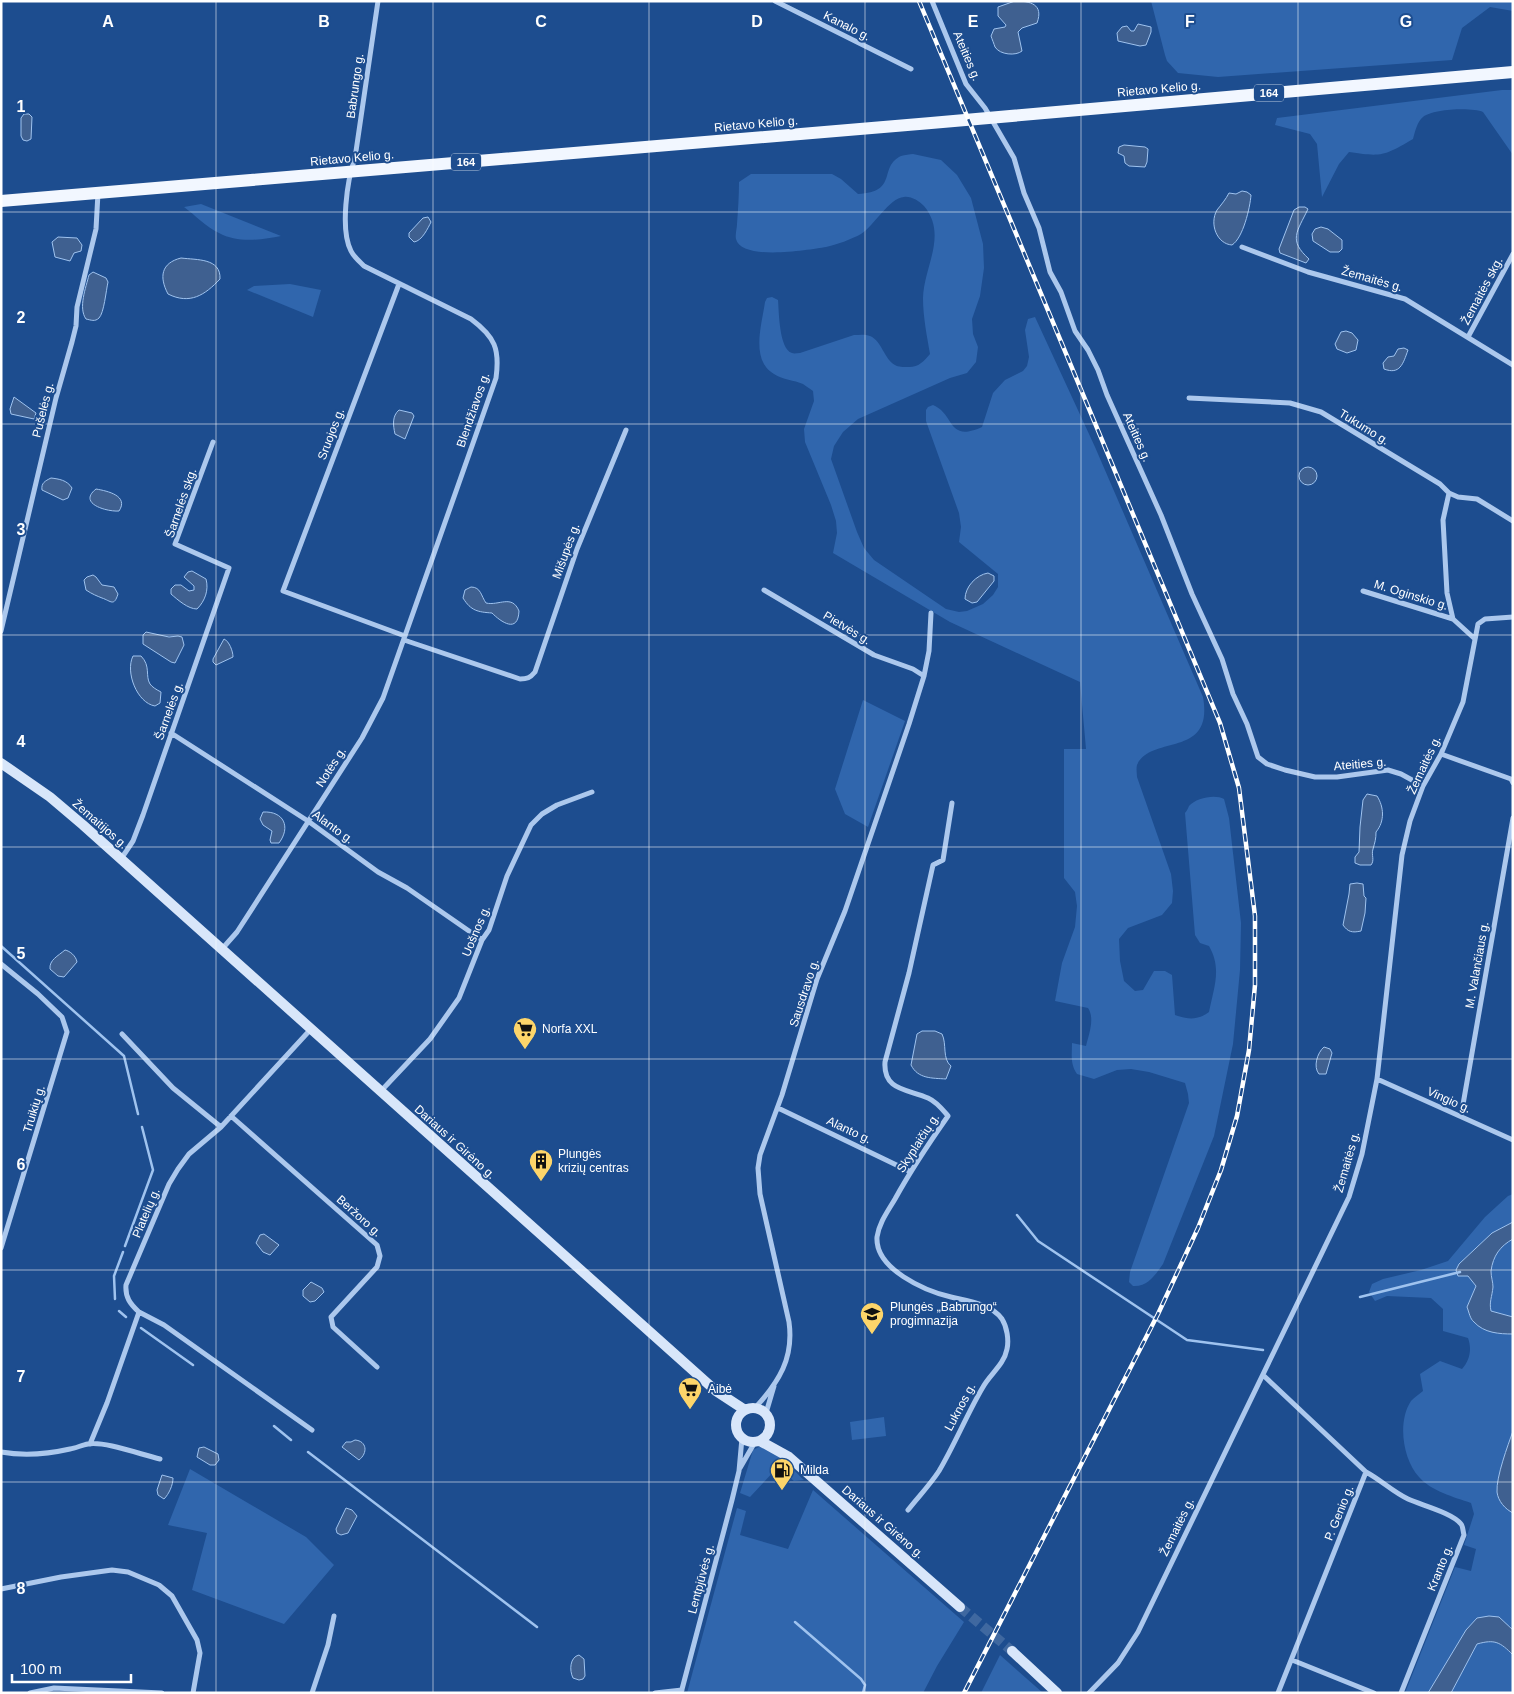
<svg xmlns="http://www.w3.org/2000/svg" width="1514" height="1694" viewBox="0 0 1514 1694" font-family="Arial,sans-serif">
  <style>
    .green { fill: #3066ad }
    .water { fill: #3f6090; stroke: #9fc3ef }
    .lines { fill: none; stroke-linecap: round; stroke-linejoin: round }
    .stream { stroke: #9fc3ef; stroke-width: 2.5 }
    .secondary-tunnel { stroke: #3f68a0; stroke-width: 10; stroke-dasharray: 10 5; stroke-linecap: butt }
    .minor { stroke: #acc8ed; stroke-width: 5 }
    .secondary { stroke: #d8e6fa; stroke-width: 10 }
    .primary { stroke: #f2f7ff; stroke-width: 12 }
    .rail-casing { stroke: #fff; stroke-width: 4.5 }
    .rail { stroke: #1d4d8f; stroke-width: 2.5; stroke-dasharray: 8; stroke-linecap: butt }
    .grid { fill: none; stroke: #fff; stroke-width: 1; stroke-opacity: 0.55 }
    .labels { text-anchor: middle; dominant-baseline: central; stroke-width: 4; stroke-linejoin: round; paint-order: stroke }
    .shield { fill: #1d4d8f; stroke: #bbcadd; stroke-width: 1 }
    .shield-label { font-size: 11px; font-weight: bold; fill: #fff }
    .street-label { font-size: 12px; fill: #fff; stroke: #1d4d8f }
    .poi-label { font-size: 12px; fill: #fff; stroke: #1d4d8f; text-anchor: start }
    .grid-label { font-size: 16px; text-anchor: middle; font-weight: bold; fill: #fff; stroke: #1d4d8f; stroke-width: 4; stroke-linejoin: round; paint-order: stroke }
  </style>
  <rect width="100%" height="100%" fill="#1d4d8f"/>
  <!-- green -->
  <path class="green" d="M1151,1h362v10l-23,-4 -28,21 -10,32 -234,17 -40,-4 -11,-12 -2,-6z
    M1502,90h11v65l-30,-43c-11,-5 -51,-3 -60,5 -6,5 -8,15 -10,22 -29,17 -31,18 -64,13l-10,12 -17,33 -5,-53 -7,-10 -35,-9 2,-7z
    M913,154l28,6 16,15 14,23 12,46 1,24 -4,28 -8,23 1,15 5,13 -2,15 -9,11 -17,5 -92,41 -15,13 -9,14 -3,13 26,73 7,16 10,12 72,49 13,3 8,-1 16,-7 10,-9 5,-8v-13l-39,-32 2,-15 -2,-14 -33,-92v-11l2,-3 5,-2c22,9 14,38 49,22l11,-34 12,-13 18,-9 4,-5 2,-9 -4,-27 3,-11 7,-2 60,130 108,250c11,62 -52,37 -66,68 -1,4 0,9 0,12l34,97 2,17 -1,12 -10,12 -34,13 -9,11 1,22 4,20 11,10 8,-1 11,-19h11l7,4 3,40c14,5 23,5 34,-3 5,-25 13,-43 0,-66l-9,-3 -5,-8 -10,-122c2,-2 3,-5 4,-7 7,-8 26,-12 35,-7l5,19 12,105 -1,47 -7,74 -19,92 -51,128c-8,11 -15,23 -30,22l-4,-4 1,-10 59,-169 -1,-9 -3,-11 -36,-11 -18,-3 -14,1 -23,9 -17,-5c-7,-10 -5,-19 -5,-31l14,3c3,-12 9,-28 2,-38l-33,-7 7,-38 13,-36 2,-21 -2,-14 -11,-14v-129h22l-6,-67 -130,-60 -117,-69 4,-20 -1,-12 -5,-16 -26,-63 -1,-13 10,-28 -1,-10c-3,-2 -7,-5 -10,-7 -9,-4 -20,-4 -29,-10 -24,-14 -12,-50 -9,-72l2,-4 5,-1 6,3c1,12 1,49 14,53 2,1 5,0 8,0l54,-18c5,0 11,-1 16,1 12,5 14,23 25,29 3,2 9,2 12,2 11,1 16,-5 23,-13 -3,-18 -7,-37 -7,-56 1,-32 25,-63 1,-92 -5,-5 -13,-10 -20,-9 -15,1 -30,29 -43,37 -9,5 -25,11 -35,13 -18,3 -85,14 -90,-8 -1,-4 1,-11 1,-15 1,-14 2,-28 2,-42l12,-8h81l9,5 17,15c41,-2 20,-27 43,-38 4,-1 9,-2 12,-2z
    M201,204l80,32c-20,4 -44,7 -62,-3 -13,-6 -24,-18 -35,-26z
    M290,284l31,6 -8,27 -66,-27 7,-4z
    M863,700l42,21 -37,106 -23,-13 -10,-25z
    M1513,1194v28l-21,11 -33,31 17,22 -9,21 31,27h15v97l-15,50 -1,12 16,20v117l-3,-4 -33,-8 -11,12 -38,63h-23l50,-126 16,4 5,-22 -12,-4 10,-31 -3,-11c-17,-6 -40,-12 -52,-26 -16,-17 -22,-55 -8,-76 3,-3 8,-7 12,-10l-3,-17 20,-13 22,8c8,-9 10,-20 6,-31l-25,-7v-22l-12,-11 -44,-2 -12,5 -6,-9 3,-8 11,-5 38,-9 27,-9 37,-44 23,-21z
    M1513,1239v78l-22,-6c-2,-10 1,-14 2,-24 0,-5 -2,-10 -2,-16 2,-15 9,-25 22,-32z
    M884,1417l2,19 -34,4 -2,-18z
    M759,1447c15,-2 34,23 45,33l-10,1 -17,-13 -27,29 -10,-4 13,-43z
    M190,1469l116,68 28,28 -50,59 -92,-34 15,-57 -39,-8z
    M813,1490l151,132 -27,44 -14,27h-236l50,-185 9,3 -6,24 48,14z
    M1489,1641l10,2 14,12v38h-62l26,-49z
    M1000,1655l43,38h-62z"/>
  <!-- water -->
  <path class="water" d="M1015,1c15,0 29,3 22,22l-15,5 -4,4 4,19c-6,5 -22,4 -27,-4 -1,-3 -3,-8 -4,-11l3,-7 11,-2 1,-2 -8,-9v-9z
    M1138,24l13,3v5l-5,13 -6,1 -22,-5 -1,-8 5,-6 5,-1 4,5h3z
    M24,114h5l3,3 -1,22 -4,2 -4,-1 -2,-4v-18z
    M1124,145l21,2 3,2 -1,13 -2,5 -16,-1 -4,-3 -1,-7 -6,-3 1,-6z
    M1242,191l5,1 4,3c-1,13 -8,43 -19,50 -15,-1 -23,-21 -15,-35 4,-5 9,-11 12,-17l7,1z
    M1299,207h6l3,2c-11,23 -20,31 1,50l-3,4 -26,-10 -1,-4 15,-39z
    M428,217l3,5c-3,6 -9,19 -17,20l-5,-5v-4l14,-15z
    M1321,227l7,2 14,11v9l-3,3h-9l-17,-11 -1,-7 3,-5z
    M58,237l19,1 5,7 -1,6 -7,2 -4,8 -15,-4 -3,-15z
    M181,258c16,2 40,0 39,21 -15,16 -30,26 -52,15 -9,-17 -7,-31 13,-36z
    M93,272l13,6 2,4c-2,9 -4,31 -9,36 -4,4 -8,2 -13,1 -8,-11 0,-32 3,-44z
    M1346,331l6,2 6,7 -2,10 -9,3 -10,-4 -2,-5 6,-12z
    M1404,348l4,2c-5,14 -8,25 -24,19l-1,-6 5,-6 6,-1 4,-7z
    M14,397l22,16 -2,6 -23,-5 -1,-5z
    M399,410l13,3 2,3 -9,23 -10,-5c-2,-9 -3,-18 4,-24z
    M1299 476a9 9 0 1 1 18 0a9 9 0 1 1-18 0Z
    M51,478c8,1 16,2 21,10l-4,10 -5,2 -21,-10c-1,-7 3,-9 9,-12z
    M96,489c12,2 33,7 23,22 -11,1 -42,-7 -23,-22z
    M192,571l14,8c3,11 -1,22 -9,30 -9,0 -19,-9 -26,-15v-5l4,-4h6l8,6 5,-1v-4l-10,-9 4,-5z
    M988,573l6,3v5l-17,21 -5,1 -7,-4c0,-12 11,-24 23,-26z
    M93,575l3,2 6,8 12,2 4,7c-4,13 -7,7 -16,4 -5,-2 -10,-4 -16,-8l-2,-10 3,-3z
    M471,587c10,0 10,9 15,16 13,3 26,-9 33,8 -1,23 -18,11 -27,2 -14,-1 -21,-2 -29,-15l2,-8z
    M146,632l23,5 9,-1 4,1 2,8 -9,18 -4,-1 -28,-18v-9z
    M224,639c5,2 9,12 9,18l-17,8 -3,-3v-3z
    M133,656h8c10,10 4,20 9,28 2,3 7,6 11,8l-1,11 -5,3c-18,-3 -30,-34 -22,-50z
    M1367,794l10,2c7,11 8,25 -1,36 0,7 -1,10 -3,17 -2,6 2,11 -2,16h-11l-5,-2v-6l4,-5 1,-25 3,-27z
    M263,812c21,-1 28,15 16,31h-8l-1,-3 2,-9 -9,-6 -3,-6z
    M1357,883l6,1 1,12 2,2 -1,15 -4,18c-9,2 -13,1 -18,-6l6,-31 1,-10z
    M65,950c5,1 11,6 12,12l-13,15 -6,-1 -8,-7c-1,-9 8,-13 15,-19z
    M922,1031h13l7,3c5,10 0,25 9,32l-5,13c-14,-1 -28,0 -35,-14l6,-31z
    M1324,1047l6,2 2,4 -6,21h-7c-6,-7 -2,-21 5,-27z
    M1513,1222v17c-13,7 -20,17 -22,32 0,6 2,11 2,16 -1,10 -4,15 -2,24l22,6v17c-14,0 -29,-1 -39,-12 -4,-3 -5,-10 -7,-15l9,-21 -8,-10h-10l-2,-6 3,-6 33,-31z
    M264,1234l15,11 -9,10 -7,-3 -7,-9 4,-8z
    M311,1282l11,6 2,4 -9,9 -5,1 -7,-6v-6z
    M1513,1431v82c-8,-4 -15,-12 -16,-21 -1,-15 11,-47 16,-61z
    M355,1440c12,1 13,13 4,20l-17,-13 4,-5h5z
    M204,1447l14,7 1,6 -4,5h-5l-13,-8 2,-9z
    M162,1475l11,3c0,7 -4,16 -9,21l-6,-4 -1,-5z
    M346,1508l6,2 5,6 -9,17 -7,2 -4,-2 -1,-4z
    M1489,1616l10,1 14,13v25c-13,-13 -18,-16 -36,-11l-26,49h-23l38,-63 11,-12z
    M579,1655l5,4 1,17 -2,3 -4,1 -6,-2c-4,-8 -3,-21 6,-23z"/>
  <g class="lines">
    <!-- stream -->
    <path class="stream" d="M1,946l123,110 14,58
      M1017,1215l21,26 149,99 76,10
      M125,1246l28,-76 -11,-43
      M1360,1297l100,-25
      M115,1299l-1,-23 9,-24
      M119,1311l7,6
      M141,1328l52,37
      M274,1426l17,14
      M308,1452l229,175
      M795,1622l66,57 4,6 -2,8"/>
    <!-- secondary-tunnel -->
    <path class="secondary-tunnel" d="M960,1607l52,44"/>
    <!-- minor -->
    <path class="minor" d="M775,1l136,68
      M932,1l34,83 19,24 29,50 10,35 15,35 11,44 11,20 14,39 13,19 10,20 9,25 54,120 31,79 30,65 11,35 14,30 11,33 9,7 18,6 30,7h22l51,-7 13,4 22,12
      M1242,247l66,25 97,27 108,66
      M399,284l-116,307 122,45
      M1468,337l45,-83
      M1189,398l101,5 31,9 119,72 9,9 9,4 19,2 36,22
      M1449,493l-6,27 4,73 6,26 22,20
      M764,590l110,65 39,14 11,7
      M1363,591l90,28
      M1,631l55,-233 16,-56 4,-16 1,-19 19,-78 2,-36
      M404,640l116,39c7,0 10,-1 15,-7l42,-123 49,-119
      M171,733l137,88 70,51 29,16 75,52
      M1441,754l70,25 2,4
      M121,859l12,-18 10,-26 86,-247 -54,-24 38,-102
      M222,949l15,-17 125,-194 21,-40 113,-320c4,-29 -1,-41 -25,-59l-107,-53c-5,-5 -10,-9 -13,-15 -11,-21 -4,-71 4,-93l23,-157
      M1,964l37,30 24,23 5,15 -66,216
      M122,1034l51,54 48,39
      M1377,1079l136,61
      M380,1092l50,-53 29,-41 23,-58 7,-10 18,-54 24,-51 11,-11 15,-9 35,-13
      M778,1108l133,64
      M231,1116l146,129 3,11 -3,11 -46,50 2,10 44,40
      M1461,1116l52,-298
      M139,1312l25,13 148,105
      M1263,1375l103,97 -88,221
      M755,1408c24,-26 39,-50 34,-86l-29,-128 -2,-26 2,-13 22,-60 35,-116 28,-68 64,-187 15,-48 5,-25 2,-38
      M766,1413l8,-27
      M90,1444l17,-41 32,-91c-9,-8 -14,-15 -13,-27l43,-101 9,-15 11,-15 32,-27 90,-98
      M1,1452c23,4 47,2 69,-3 6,-1 12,-4 18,-5 17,-3 54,11 72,15
      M740,1468l15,-26
      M1366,1472c15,8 27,20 42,27 13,6 45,14 53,25 2,2 2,8 3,11l-63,158
      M908,1510c10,-13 22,-25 31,-39 16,-27 28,-57 44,-84 7,-13 21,-22 24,-38 2,-9 0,-22 -5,-30 -10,-15 -34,-18 -51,-22 -26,-6 -76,-28 -74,-60 2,-14 11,-26 18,-38 16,-29 34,-56 53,-83 -6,-7 -11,-14 -20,-18 -20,-9 -45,-7 -43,-36l24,-89 24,-108 10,-5 9,-57
      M1,1589l60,-12 51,-7 16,2 31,13 13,11 25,44 3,13 -7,40
      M1292,1660l82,33
      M30,1693l24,-5 108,5
      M312,1693l16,-48 6,-29
      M655,1693l27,-3
      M681,1693l51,-193 7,-29 3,-33
      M1089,1693l29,-30 20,-31 211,-435 13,-43 15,-75 25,-224 8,-34 13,-35 18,-32 22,-52 15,-78 7,-5 28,-2"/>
    <!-- secondary -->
    <path class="secondary" d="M1,763l49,34 33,28 633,566 29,19
      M736 1425a17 17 0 1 1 34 0a17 17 0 1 1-34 0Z
      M760,1441l29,16 171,150
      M1012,1651l45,42"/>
    <!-- primary -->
    <path class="primary" d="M1,201l930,-78 582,-51"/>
    <!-- rail casing -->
    <g class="rail-casing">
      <path id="rail" d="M919,1l301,722 19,65 16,128v69l-6,65 -12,66 -16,54 -23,58 -40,86 -194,379"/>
    </g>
    <!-- rail -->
    <use href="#rail" class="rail"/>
  </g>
  <!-- grid -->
  <path class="grid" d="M216,1v1692M433,1v1692M649,1v1692M865,1v1692M1081,1v1692M1298,1v1692M1,212h1512M1,424h1512M1,635h1512M1,847h1512M1,1059h1512M1,1270h1512M1,1482h1512"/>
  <!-- icons -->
  <defs>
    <g id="supermarket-pin" transform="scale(1.25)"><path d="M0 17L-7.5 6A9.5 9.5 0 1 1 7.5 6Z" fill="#fdd56a" stroke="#1d4d8f"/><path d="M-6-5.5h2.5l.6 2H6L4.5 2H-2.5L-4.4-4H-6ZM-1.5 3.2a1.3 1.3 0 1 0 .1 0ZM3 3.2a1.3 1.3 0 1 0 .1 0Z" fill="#111"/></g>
    <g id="building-pin" transform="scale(1.25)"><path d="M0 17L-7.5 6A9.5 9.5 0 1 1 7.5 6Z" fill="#fdd56a" stroke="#1d4d8f"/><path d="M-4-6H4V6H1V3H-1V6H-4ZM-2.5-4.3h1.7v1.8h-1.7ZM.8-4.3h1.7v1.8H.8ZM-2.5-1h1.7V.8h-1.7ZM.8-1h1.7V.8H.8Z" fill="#111"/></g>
    <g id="school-pin" transform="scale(1.25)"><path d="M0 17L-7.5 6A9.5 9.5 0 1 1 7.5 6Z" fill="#fdd56a" stroke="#1d4d8f"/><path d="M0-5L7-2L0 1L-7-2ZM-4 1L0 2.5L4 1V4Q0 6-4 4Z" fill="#111"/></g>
    <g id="fuel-pin" transform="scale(1.25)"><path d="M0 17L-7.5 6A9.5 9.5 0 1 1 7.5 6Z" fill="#fdd56a" stroke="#1d4d8f"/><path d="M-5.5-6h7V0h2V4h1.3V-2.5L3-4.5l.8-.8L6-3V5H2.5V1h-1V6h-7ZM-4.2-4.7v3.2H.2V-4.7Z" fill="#111"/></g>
  </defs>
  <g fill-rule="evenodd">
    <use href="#supermarket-pin" x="525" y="1029"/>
    <use href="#building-pin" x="541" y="1161"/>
    <use href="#school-pin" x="872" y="1314"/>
    <use href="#supermarket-pin" x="690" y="1389"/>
    <use href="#fuel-pin" x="782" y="1470"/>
  </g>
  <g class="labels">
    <!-- shield labels -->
    <g class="shield">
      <rect x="1254" y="84.5" width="30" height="17" rx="4"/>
      <rect x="451" y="153.5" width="30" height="17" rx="4"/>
    </g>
    <g class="shield-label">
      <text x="1269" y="93">164</text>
      <text x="466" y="162">164</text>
    </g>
    <!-- street labels -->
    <g class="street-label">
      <text transform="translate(847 26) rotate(27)">Kanalo g.</text>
      <text transform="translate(967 56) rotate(67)">Ateities g.</text>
      <text transform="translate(355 86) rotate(-82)">Babrungo g.</text>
      <text transform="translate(1159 89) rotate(-5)">Rietavo Kelio g.</text>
      <text transform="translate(756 124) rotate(-5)">Rietavo Kelio g.</text>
      <text transform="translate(352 158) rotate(-5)">Rietavo Kelio g.</text>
      <text transform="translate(1372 279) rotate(16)">Žemaitės g.</text>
      <text transform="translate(1482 291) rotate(-62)">Žemaitės skg.</text>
      <text transform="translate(43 410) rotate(-76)">Pušelės g.</text>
      <text transform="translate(473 410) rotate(-71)">Blendžiavos g.</text>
      <text transform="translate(1364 427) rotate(32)">Tukumo g.</text>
      <text transform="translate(331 434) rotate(-69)">Sruojos g.</text>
      <text transform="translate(1137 437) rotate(66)">Ateities g.</text>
      <text transform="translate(181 503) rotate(-71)">Šarnelės skg.</text>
      <text transform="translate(566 551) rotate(-70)">Mišupės g.</text>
      <text transform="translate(1411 595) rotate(17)">M. Oginskio g.</text>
      <text transform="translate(847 628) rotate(31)">Pietvės g.</text>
      <text transform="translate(169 711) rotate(-70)">Šarnelės g.</text>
      <text transform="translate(1360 764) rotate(-5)">Ateities g.</text>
      <text transform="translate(1424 765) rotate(-65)">Žemaitės g.</text>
      <text transform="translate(331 767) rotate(-57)">Notės g.</text>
      <text transform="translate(100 824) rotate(41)">Žemaitijos g.</text>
      <text transform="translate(333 827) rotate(36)">Alanto g.</text>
      <text transform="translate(476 931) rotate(-67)">Uošnos g.</text>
      <text transform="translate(1477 965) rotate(-80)">M. Valančiaus g.</text>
      <text transform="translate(804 993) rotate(-72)">Sausdravo g.</text>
      <text transform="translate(1449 1100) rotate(24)">Vingio g.</text>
      <text transform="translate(34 1109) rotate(-73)">Truikių g.</text>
      <text transform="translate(849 1130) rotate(25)">Alanto g.</text>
      <text transform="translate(455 1142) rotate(42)">Dariaus ir Girėno g.</text>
      <text transform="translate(918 1143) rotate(-57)">Skyplaičių g.</text>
      <text transform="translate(1347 1162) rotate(-74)">Žemaitės g.</text>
      <text transform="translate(146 1213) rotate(-67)">Platelių g.</text>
      <text transform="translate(359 1216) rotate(42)">Beržoro g.</text>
      <text transform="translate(960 1407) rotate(-62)">Luknos g.</text>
      <text transform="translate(1339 1513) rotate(-68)">P. Genio g.</text>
      <text transform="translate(883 1522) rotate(41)">Dariaus ir Girėno g.</text>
      <text transform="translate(1177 1527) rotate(-64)">Žemaitės g.</text>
      <text transform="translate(1440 1568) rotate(-68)">Kranto g.</text>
      <text transform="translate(701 1579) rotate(-75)">Lentpjūvės g.</text>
    </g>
    <!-- poi labels -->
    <g class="poi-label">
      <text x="542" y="1029">Norfa XXL</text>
      <text x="558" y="1154">Plungės<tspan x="558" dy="14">krizių centras</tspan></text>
      <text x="890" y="1307">Plungės „Babrungo“<tspan x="890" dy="14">progimnazija</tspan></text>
      <text x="708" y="1389">Aibė</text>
      <text x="800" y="1470">Milda</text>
    </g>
  </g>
  <g class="grid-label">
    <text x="108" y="27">A</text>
    <text x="324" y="27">B</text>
    <text x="541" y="27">C</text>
    <text x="757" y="27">D</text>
    <text x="973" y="27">E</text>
    <text x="1190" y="27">F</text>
    <text x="1406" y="27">G</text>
    <text x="21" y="112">1</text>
    <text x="21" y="323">2</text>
    <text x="21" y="535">3</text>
    <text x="21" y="747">4</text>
    <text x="21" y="959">5</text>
    <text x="21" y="1170">6</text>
    <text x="21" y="1382">7</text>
    <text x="21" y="1594">8</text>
  </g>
  <!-- border -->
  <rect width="1514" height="1694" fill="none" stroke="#ffffff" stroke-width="5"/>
  <!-- scale -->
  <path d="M12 1674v8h119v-8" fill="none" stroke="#ffffff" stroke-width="2.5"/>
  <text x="20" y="1674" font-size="15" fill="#ffffff" stroke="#1d4d8f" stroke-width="4" paint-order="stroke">100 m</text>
</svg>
